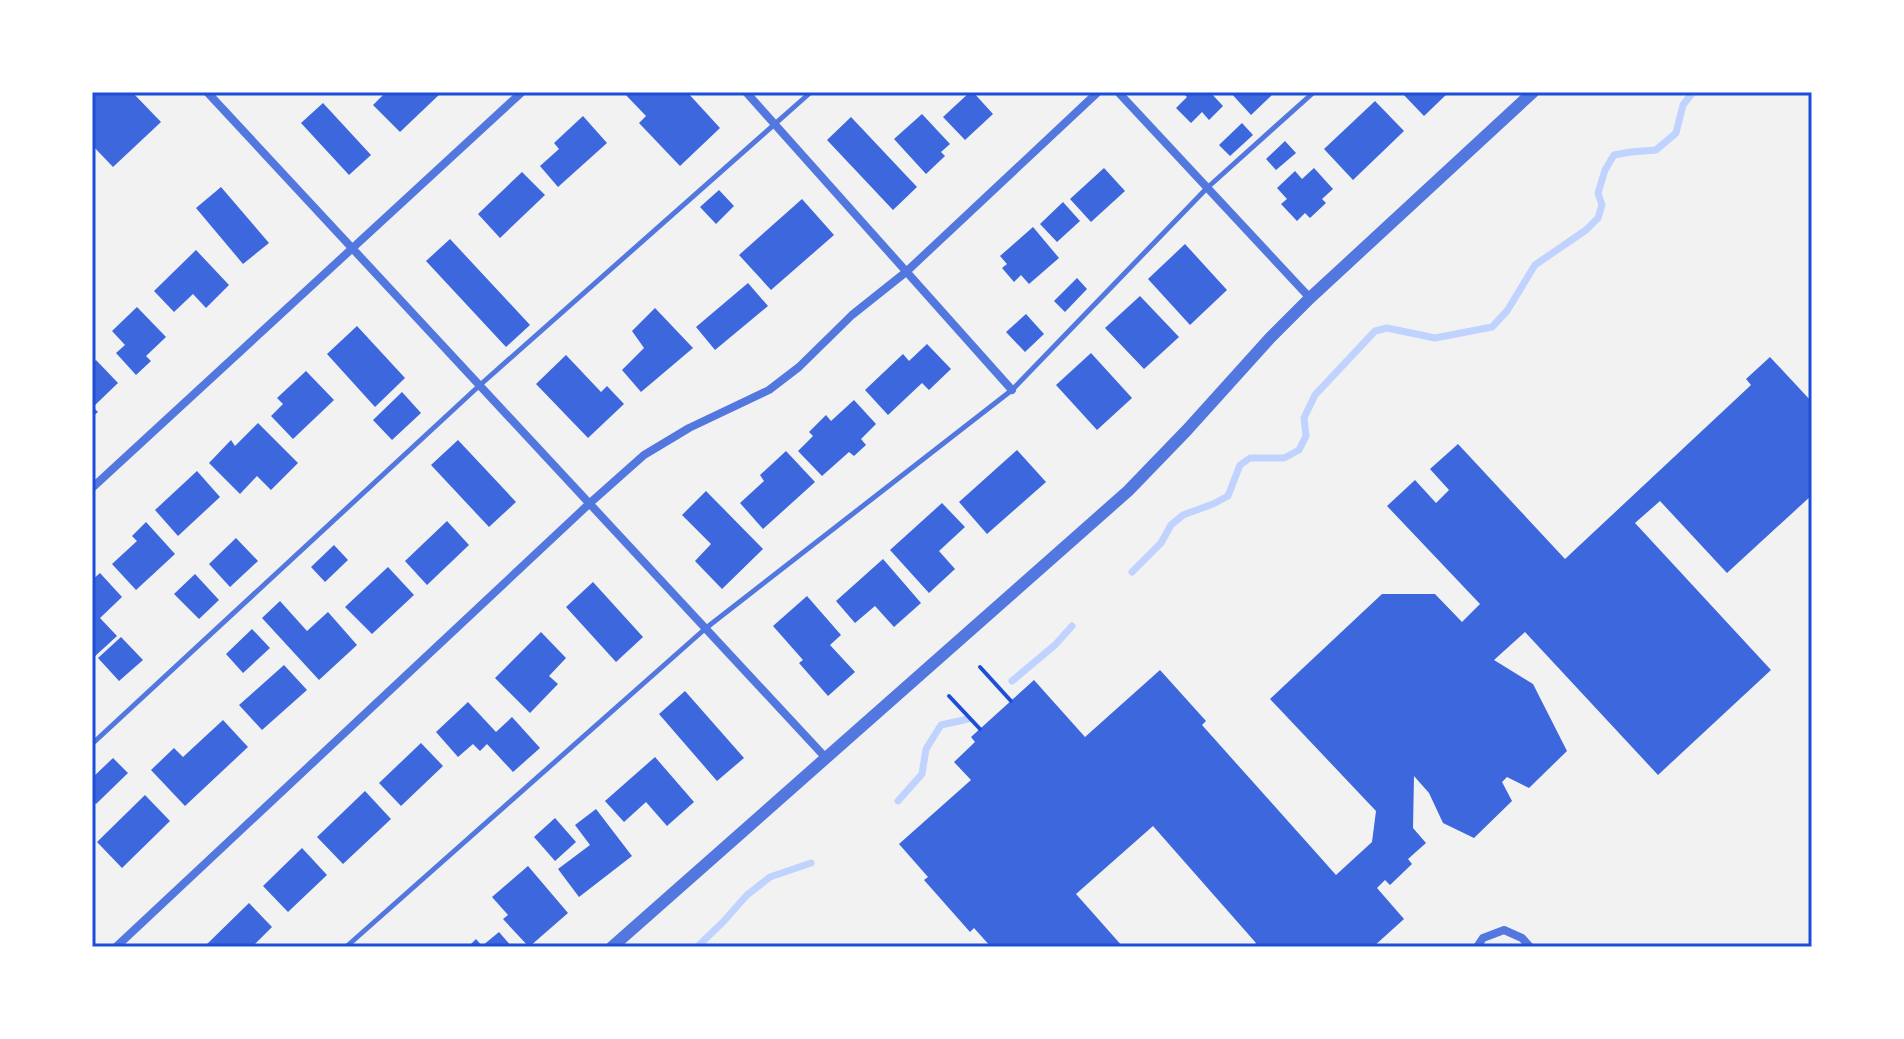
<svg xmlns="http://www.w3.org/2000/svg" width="1904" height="1039" viewBox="0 0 1904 1039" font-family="'Archivo Narrow',sans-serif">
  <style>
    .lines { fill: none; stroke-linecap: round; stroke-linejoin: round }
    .stream { stroke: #bfd3fe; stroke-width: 7 }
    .building { fill: #3d67dc }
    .path { stroke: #1d4ed8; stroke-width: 4 }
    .service { stroke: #5277de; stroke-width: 5 }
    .minor { stroke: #5277de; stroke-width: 8 }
    .tertiary { stroke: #5277de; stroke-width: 12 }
    .neatline { fill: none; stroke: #1d4ed8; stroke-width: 3 }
  </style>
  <rect width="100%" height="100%" fill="#f2f2f2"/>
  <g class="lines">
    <!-- stream -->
    <path class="stream" d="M1132,572l29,-29 10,-18 12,-10 30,-11 15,-8 12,-31 10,-7h34l15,-8 7,-14 -2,-18 11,-23 60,-64 12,-3 48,10 57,-11 15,-16 28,-46 51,-35 12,-12 4,-13 -4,-12 7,-23 9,-15 17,-3 25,-2 20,-17 7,-28 10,-13
      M1012,681l43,-36 17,-19
      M898,801l24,-27 4,-25 15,-24 27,-6
      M697,947l26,-25 24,-27 23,-18 41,-14"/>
  </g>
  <!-- building -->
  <path class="building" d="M92,92h40l29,30 -48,45 -21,-22z
    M386,92h56l-42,40 -27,-27z
    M623,92h64l33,36 -40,38 -41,-43 7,-7z
    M970,92h3l20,22 -28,26 -22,-23z
    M1182,92h28l13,14 -14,14 -7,-8 -11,11 -15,-15 11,-11z
    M1230,92h45l-24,23z
    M1401,92h48l-25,24z
    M1375,101l29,30 -51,49 -29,-31z
    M323,103l48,52 -22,20 -48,-52z
    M922,114l28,30 -9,8 4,4 -19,18 -32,-35z
    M583,116l24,27 -49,44 -18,-21 19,-17 -5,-6z
    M851,117l66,70 -24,23 -66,-70z
    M1242,123l11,12 -23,21 -11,-11z
    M1285,141l11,12 -20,17 -10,-11z
    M1104,168l21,23 -34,31 -21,-23z
    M1314,168l19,21 -11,10 4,4 -16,15 -5,-5 -8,8 -16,-17 6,-5 -10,-11 18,-17 7,8z
    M522,172l23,23 -45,43 -22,-24z
    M221,187l48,56 -26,21 -47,-56z
    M719,190l15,16 -18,18 -16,-17z
    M802,199l32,36 -63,55 -32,-35z
    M1063,202l17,19 -23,21 -17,-18z
    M1033,227l26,31 -30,26 -8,-9 -7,7 -12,-14 5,-4 -7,-8z
    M450,239l80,86 -24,22 -80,-86z
    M1185,244l42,46 -37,35 -42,-46z
    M196,250l33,35 -23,23 -13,-14 -19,18 -20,-21z
    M1077,278l10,11 -22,23 -11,-11z
    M748,283l20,23 -53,44 -19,-23z
    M1140,296l39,41 -35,32 -39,-41z
    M137,307l29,30 -20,19 5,5 -15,14 -20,-22 9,-8 -13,-14z
    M655,308l38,40 -52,44 -19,-22 22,-22 -12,-17z
    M1026,314l18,20 -19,18 -19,-20z
    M357,326l48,52 -30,29 -48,-53z
    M927,344l24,25 -22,21 -7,-7 -34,32 -23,-25 38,-36 6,7z
    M1091,353l41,45 -35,32 -41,-45z
    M566,355l35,37 6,-6 17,18 -36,34 -52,-54z
    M1770,357l42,45v93l-85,78 -67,-72 -25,22 136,147 -113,105 -133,-143 -31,28 39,24 34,67 -38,37 -22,-11 -5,5 10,19 -38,37 -31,-15 -14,-30 -15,-17 -1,52 13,15 -18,16 4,5 -22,21 -5,-5 -8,8 27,31 -31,28h-121l4,-4 -103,-117 -77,68 47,53h-132l-17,-19 -4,4 -46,-52 4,-3 -29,-33 72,-64 -17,-18 21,-20 -4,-5 63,-57 51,57 75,-67 46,51 -4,4 134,150 36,-33 4,-31 -106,-112 112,-105h53l27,28 18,-18 -93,-98 28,-26 21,23 13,-13 -19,-21 28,-25 107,115 186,-174 -5,-6z
    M96,360l22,23 -25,24 5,5 -6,5v-53z
    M306,371l28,29 -41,39 -22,-23 12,-12 -6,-6z
    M402,392l19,21 -29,27 -19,-20z
    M854,400l22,24 -15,15 5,6 -12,11 -5,-4 -27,24 -24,-25 15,-15 -4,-4 17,-17 5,6z
    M258,423l40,40 -27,27 -14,-14 -17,18 -31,-31 22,-23 4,6z
    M458,440l58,62 -27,25 -58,-62z
    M1017,450l29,32 -59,52 -28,-32z
    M786,451l29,31 -52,47 -23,-26 24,-22 -4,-6z
    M197,471l23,26 -42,39 -23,-26z
    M706,491l57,58 -41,40 -27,-28 16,-17 -29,-29z
    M942,503l23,24 -26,24 16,18 -26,24 -39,-43z
    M447,521l22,24 -42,40 -22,-24z
    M146,522l29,32 -39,36 -24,-26 25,-23 -5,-5z
    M236,538l22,23 -28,26 -21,-23z
    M334,545l14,15 -23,22 -14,-15z
    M883,559l38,44 -27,24 -19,-21 -20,17 -19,-22z
    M388,567l26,28 -42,39 -27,-27z
    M100,573l22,24 -22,21 17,18 -25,23v-79z
    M195,574l24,26 -20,19 -25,-25z
    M593,582l50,55 -27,25 -50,-55z
    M807,596l34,39 -11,10 25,27 -27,24 -29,-33 4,-3 -30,-34z
    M280,601l27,30 21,-19 29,33 -38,35 -57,-62z
    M252,629l18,19 -27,25 -17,-19z
    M541,632l25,26 -17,18 9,8 -28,29 -35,-35z
    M121,637l22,23 -24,21 -21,-23z
    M284,665l23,25 -45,40 -23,-25z
    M685,691l59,67 -27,23 -58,-67z
    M468,702l28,30 16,-15 28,31 -27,24 -26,-28 -7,7 -7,-7 -15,13 -22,-25z
    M223,720l25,27 -63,59 -34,-36 23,-22 9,9z
    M421,743l22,23 -42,40 -22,-23z
    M655,757l39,45 -27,24 -21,-24 -22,20 -19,-21z
    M113,758l15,15 -32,31 -4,-3v-23z
    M365,791l26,28 -48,45 -26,-27z
    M145,795l25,26 -48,47 -25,-26z
    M596,809l36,47 -53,41 -21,-28 32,-24 -15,-20z
    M555,818l21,24 -21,19 -21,-24z
    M302,848l25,27 -39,37 -25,-26z
    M528,866l40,47 -39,34 -26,-28 5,-4 -16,-18z
    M249,903l23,24 -20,20h-48z
    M499,932l13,15h-44l8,-8 6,7z"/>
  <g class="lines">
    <!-- path -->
    <path class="path" d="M980,667l31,34
      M949,696l31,33"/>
    <!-- service -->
    <path class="service" d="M92,744l388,-359 331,-293
      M346,947l360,-319 306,-238 195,-202 107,-96"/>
    <!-- minor -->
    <path class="minor" d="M207,92l619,666
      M746,92l266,298
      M1118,92l192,206
      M92,488l430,-396
      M116,947l474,-444 54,-48 45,-27 80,-38 30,-23 53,-52 54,-43 192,-180
      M1477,947l6,-9 21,-8 18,8 8,9"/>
    <!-- tertiary -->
    <path class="tertiary" d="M612,947l516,-456 59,-61 83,-92 40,-40 223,-206"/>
  </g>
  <!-- border -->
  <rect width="1904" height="1039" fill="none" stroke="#ffffff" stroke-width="188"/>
  <rect x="94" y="94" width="1716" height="851" class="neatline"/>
</svg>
